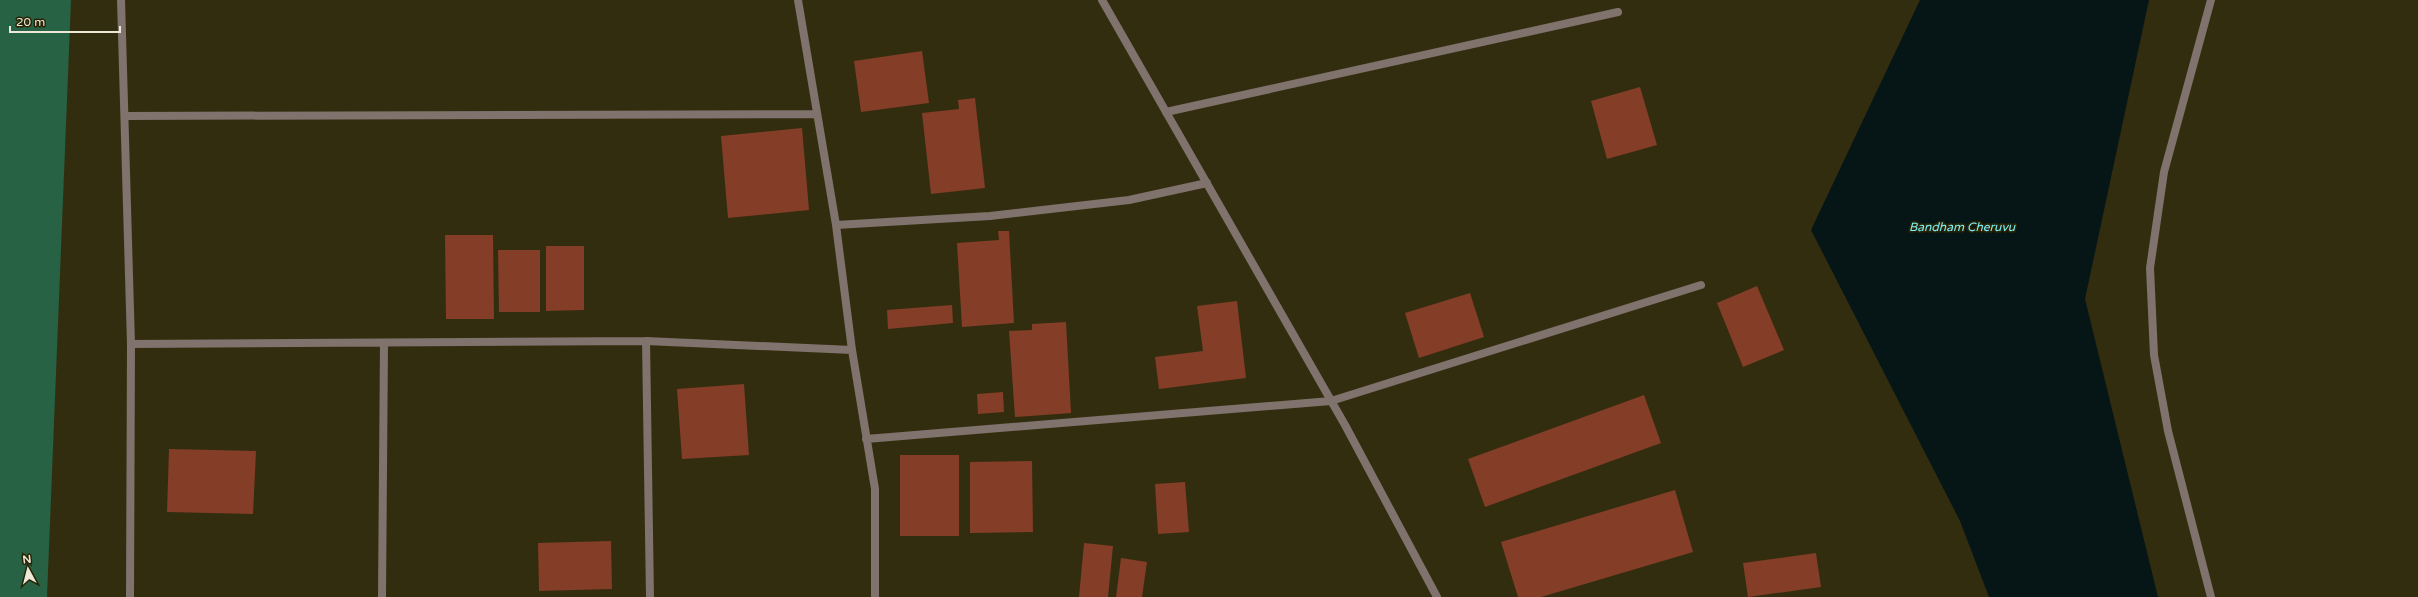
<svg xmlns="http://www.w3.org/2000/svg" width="2418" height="597" viewBox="0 0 2418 597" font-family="'Varela Round',sans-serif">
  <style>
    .green { fill: #266243 }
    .water { fill: #061516 }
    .building { fill: #843d26 }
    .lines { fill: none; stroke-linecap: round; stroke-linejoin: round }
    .service { stroke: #80726c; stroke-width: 8 }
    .minor { stroke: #80726c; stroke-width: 8 }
    .tertiary { stroke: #80726c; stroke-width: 8 }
    .labels { text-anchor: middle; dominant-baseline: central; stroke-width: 3.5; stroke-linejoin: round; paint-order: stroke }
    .water-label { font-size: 12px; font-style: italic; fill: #7af1f9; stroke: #292306 }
  </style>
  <rect width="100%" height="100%" fill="#332d10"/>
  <!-- green -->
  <path class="green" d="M0,0h71l-24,597h-47z"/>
  <!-- water -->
  <path class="water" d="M1920,0h229l-64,299 73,298h-169l-29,-76 -149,-291z"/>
  <!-- building -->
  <path class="building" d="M922,51l7,52 -68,9 -7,-51z
    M1640,87l17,58 -50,14 -16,-58z
    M975,98l10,90 -54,6 -9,-81 37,-4 -1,-9z
    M802,128l7,82 -81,8 -7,-82z
    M998,231h11l5,92 -52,4 -5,-84 42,-3z
    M445,235h48l1,84h-48z
    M546,246h38v64l-38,1z
    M498,250h42v62h-41z
    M1757,286l27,64 -41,17 -26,-64z
    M1470,293l14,44 -65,21 -14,-45z
    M1237,301l9,77 -87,11 -4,-32 48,-6 -6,-45z
    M952,305l1,18 -65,6 -1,-19z
    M1066,322l5,91 -56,4 -6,-86 23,-1v-6z
    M744,384l5,71 -67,4 -5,-70z
    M1003,392l1,20 -26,2 -1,-20z
    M1644,395l17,48 -176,64 -17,-48z
    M169,449l87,2 -3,63 -86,-2z
    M900,455h59v81h-59z
    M1032,461l1,71 -63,1v-71z
    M1185,482l4,50 -31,2 -3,-50z
    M1675,490l18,62 -152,45h-23l-17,-55z
    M611,541l1,48 -73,2 -1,-48z
    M1084,543l29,3 -5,51h-29z
    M1816,553l5,34 -73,10 -5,-34z
    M1121,558l26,4 -5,35h-26z"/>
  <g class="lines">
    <!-- service -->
    <path class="service" d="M1166,112l452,-100"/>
    <!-- minor -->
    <path class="minor" d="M121,0l10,344
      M798,0l38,225 16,125 23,139v108
      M125,116l692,-2
      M836,225l154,-9 139,-16 78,-17
      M646,341l4,256
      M866,439l465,-38 370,-116
      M130,597l1,-253 515,-3 206,9
      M382,597l2,-254
      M2211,597l-43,-166 -14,-76 -4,-87 14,-96 47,-172"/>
    <!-- tertiary -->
    <path class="tertiary" d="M1102,0l243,425 92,172"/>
  </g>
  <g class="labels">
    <!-- water labels -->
    <g class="water-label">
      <text x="1962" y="227">Bandham Cheruvu</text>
    </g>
  </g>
  <!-- north arrow -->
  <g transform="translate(28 569) rotate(353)" stroke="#292306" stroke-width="3" paint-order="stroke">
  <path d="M0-3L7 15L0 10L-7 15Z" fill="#ece9d8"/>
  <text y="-6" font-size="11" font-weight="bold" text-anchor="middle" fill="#ece9d8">N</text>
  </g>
  <!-- scale -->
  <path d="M10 26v6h110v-6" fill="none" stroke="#ece9d8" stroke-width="2"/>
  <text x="16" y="26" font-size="12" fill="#ece9d8" stroke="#292306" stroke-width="3" paint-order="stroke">20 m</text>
</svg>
